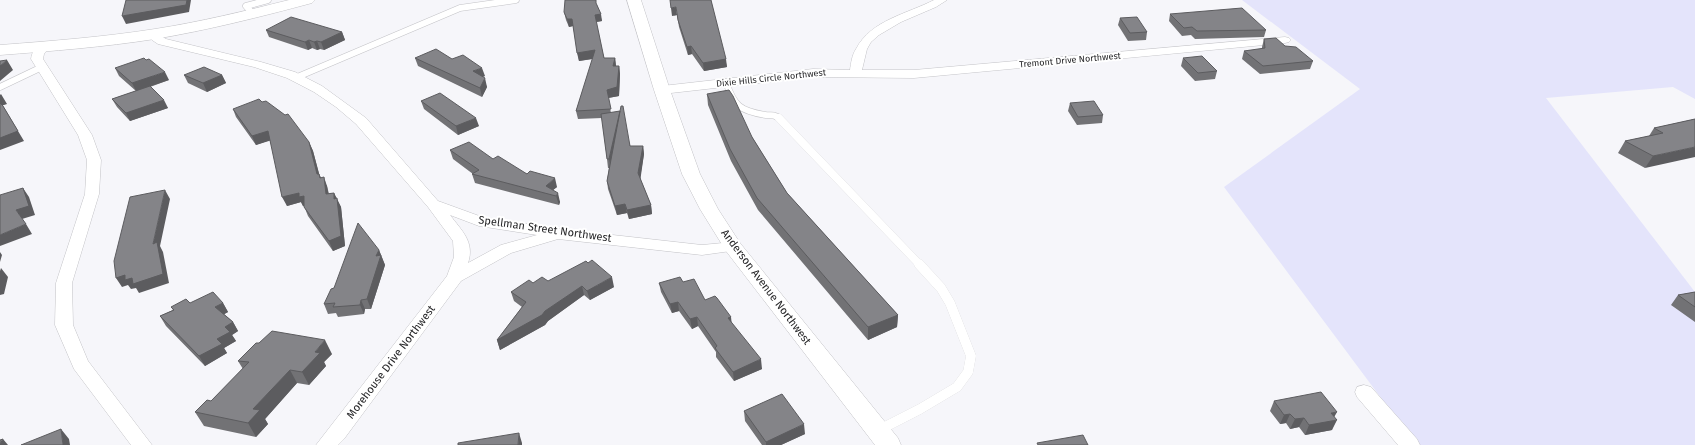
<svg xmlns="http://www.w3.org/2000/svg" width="1695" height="445" viewBox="0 0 1695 445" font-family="'Fira Sans',sans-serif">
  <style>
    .green { fill: #e4e4fb }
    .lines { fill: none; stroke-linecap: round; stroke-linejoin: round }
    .service-far2-casing { stroke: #c3c3c7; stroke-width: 7 }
    .service-far1-casing { stroke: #c3c3c7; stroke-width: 8 }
    .service-casing { stroke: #c3c3c7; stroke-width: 10 }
    .minor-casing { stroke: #c3c3c7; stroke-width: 1 }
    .tertiary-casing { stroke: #c3c3c7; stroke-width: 1 }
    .secondary-casing { stroke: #c3c3c7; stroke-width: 1 }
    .service-far2 { stroke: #fff; stroke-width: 6 }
    .service-far1 { stroke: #fff; stroke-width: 8 }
    .service { stroke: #fff; stroke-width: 10 }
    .minor { fill: #fff; fill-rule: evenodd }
    .tertiary { fill: #fff; fill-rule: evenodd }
    .secondary { fill: #fff; fill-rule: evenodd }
    .wall { fill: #727275 }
    .shaded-wall { fill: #5c5c5f }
    .building { fill: #848488; stroke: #5c5c5f }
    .labels { text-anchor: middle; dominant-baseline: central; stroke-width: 4; stroke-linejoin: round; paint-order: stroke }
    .far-street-label { font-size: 9px; fill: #262628; stroke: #fff }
    .street-label { font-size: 11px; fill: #262628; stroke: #fff }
  </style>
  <rect width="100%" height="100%" fill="#f6f6fa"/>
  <!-- green -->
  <path class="green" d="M1242,0h453v99l-22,-12 -127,11 149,194v153h-279l-192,-258 136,-98z"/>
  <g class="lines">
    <!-- service-far2 casing -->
    <g class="service-far2-casing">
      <path id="service-far2" d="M253,14l-7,-8 22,-6
        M295,78l165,-70 56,-8
        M726,82c8,24 14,29 40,33 6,0 10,0 14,4
        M0,87l42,-20"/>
    </g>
    <!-- service-far1 casing -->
    <g class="service-far1-casing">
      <path id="service-far1" d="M779,118l141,147"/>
    </g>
    <!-- service casing -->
    <g class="service-casing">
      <path id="service" d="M879,430l41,-21 37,-22 11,-15 3,-16 -21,-53 -9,-15 -22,-24"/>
    </g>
    <!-- minor casing -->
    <g class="minor-casing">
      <path id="minor" d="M934,0h13l-11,7 -35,15 -22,13 -8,7 -4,7 -5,21h52l371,-33 4,1 2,2 -2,2 -4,1 -371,35 -101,-1 -151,17 -4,-1 -2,-3 2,-3 4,-1 151,-17 37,1c1,-7 2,-15 6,-21 15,-29 51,-35 78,-49z
        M154,31l4,1 3,4 5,3 95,23 34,10 27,14 44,32 72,83 44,16 77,12 143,16 31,-3 5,2 3,3 -3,3 -36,5 -144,-16 -47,14 -50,28 -117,158 -6,6h-22l131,-169 7,-19 -1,-16 -25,-34 -72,-83 -20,-17 -22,-15 -27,-14 -33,-11 -96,-23 -6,-4 -4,-6zM450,215l29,11 58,9 -36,10 -33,18c7,-21 -6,-32 -18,-48z
        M44,43l4,1 2,2 -6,8 -1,5 49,76 9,25 -2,34 -27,89 1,42 15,36 64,84h-21l-57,-76 -19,-44 1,-42 29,-89 2,-34 -9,-25 -47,-76c1,-7 5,-15 13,-16z
        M1364,385l7,2 46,52 3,6h-22l-41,-48 -2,-5 2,-5z"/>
    </g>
    <!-- tertiary casing -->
    <g class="tertiary-casing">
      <path id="tertiary" d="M627,0h14l29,90 30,84 18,35 22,34 158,195 3,7h-26l-149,-194 -26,-42 -18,-35 -28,-84z"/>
    </g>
    <!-- secondary casing -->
    <g class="secondary-casing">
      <path id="secondary" d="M289,0h26l-3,3c-52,14 -104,27 -157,36 -51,8 -103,12 -155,16v-10c52,-4 104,-8 155,-16 45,-7 90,-18 134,-29z"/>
    </g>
    <!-- service-far2 -->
    <use href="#service-far2" class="service-far2"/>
    <!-- service-far1 -->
    <use href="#service-far1" class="service-far1"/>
    <!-- service -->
    <use href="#service" class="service"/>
    <!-- minor -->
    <use href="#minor" class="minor"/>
    <!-- tertiary -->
    <use href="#tertiary" class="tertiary"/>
    <!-- secondary -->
    <use href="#secondary" class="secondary"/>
  </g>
  <!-- wall -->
  <path class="wall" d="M711,0l16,67 -23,4 -12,-17 -4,1 -9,-28 -2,-12 -5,1z
    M597,5l5,16 -6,1 8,36h11l1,8h3l1,8 -1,22 -11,2 3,15 9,-2 10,35h13l1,8 -4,24 11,27 1,9 -23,5 -2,-6 -10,2 -9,-26 -1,-8 2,-13h-1l-1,-9 -5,-41 -24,1 -2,-8 17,-52 -14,2 -6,-35 -4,1 -3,-7 -2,-8z
    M1170,14l96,16 -2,7 -69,2 -4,-4 -9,1 -13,-15z
    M1120,18l27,14 -1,8 -18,1 -10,-16z
    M266,30l76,2 3,8 -21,10 -4,-1 -3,1 -5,-2 -4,2 -39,-13z
    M1264,39l21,7 28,15 -3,8 -50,5 -18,-15 2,-8 18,-2v-2z
    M415,58l37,1 33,17 -3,1 5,10 -5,10 -64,-31z
    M1183,58l34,13 -2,8 -20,2 -14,-15z
    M115,68l54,12 -19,7 18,21 -38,13 -13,-14 -5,-8 24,-8 -17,-15z
    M184,75h38l4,8 -19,9 -19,-9z
    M707,94l45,43 35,56 111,122 -1,12 -29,13 -110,-130 -27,-49 -23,-56z
    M421,101l58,25 -21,9 -34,-26z
    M1070,103l33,12 -1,8 -25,2 -9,-14z
    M233,109l76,33 4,9 6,23 2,4 6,8 2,8 5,-1 7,14 4,39 -12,5 -25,-35 -4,-10h-1l-2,-4 -14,4 -17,-66 -14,5 -20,-28z
    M1695,119l-50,49 -27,-15 7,-12 24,-5 5,-8z
    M450,150l43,9 64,28 -4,3 7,12 -1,3 -84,-22 -3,-9h1l-20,-15z
    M379,250l6,15 -14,44h-6l-1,5 -26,3 -2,-4 -8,1 -4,-10 10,-16z
    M683,282l22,18 26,17v5l31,47 -28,12 -18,-24v-5l-18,-26 -6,3 -13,-18 -7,2 -11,-21 -2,-9z
    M533,283l81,4 -24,13 -6,-5 -36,26 -3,4 -45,25 -3,-10 25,-33 -8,-6 -3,-9z
    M1695,292v30l-24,-17 7,-10z
    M190,303h33l5,9 -4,2 9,8 5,9 -6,4 4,6 -12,7 3,5 -22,13 -39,-40 -6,-10 13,-6 -2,-3z
    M259,343l73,11 -8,8 2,4 -17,19 -12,-2 -32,36 3,5 -12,13 -52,-11 -9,-14 16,-11 32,-32 -5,-8z
    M1274,401l60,16 -2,13 -27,5 -6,-8 -9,2 -4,-6 -6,1 -10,-13z
    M744,411l61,23 -24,11h-19l-17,-24z"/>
  <!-- shaded-wall -->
  <path class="shaded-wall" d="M187,0h4l-2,12 -63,12 -4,-8z
    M676,7l1,8 -5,1 -1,-8z
    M601,14l1,7 -6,1 -1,-7z
    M567,19h5l1,7 -4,1z
    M342,32l3,8 -21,10 -3,-8z
    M309,40l3,8 -4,2 -3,-8z
    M317,41l3,8 -3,1 -3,-8z
    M691,46l1,8 -4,1 -1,-8z
    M595,50l2,8 -18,3 -2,-8z
    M615,58l1,8h-3z
    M726,59l1,8 -23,4 -1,-8z
    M7,60l6,10 -13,11v-15z
    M619,66l1,8 -1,22 -11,2 -1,-8z
    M482,68l3,8 -10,4 -2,-9z
    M165,72l4,8 -33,11 -4,-8z
    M222,75l4,8 -19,9 -4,-9z
    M485,78l2,9 -5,10 -2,-9z
    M1,94l6,10 -6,2h-1v-11z
    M164,100l4,8 -38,13 -4,-8z
    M3,106l21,35 -24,9v-12z
    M620,111l1,9 -10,48 -2,-9z
    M476,118l3,8 -21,9 -2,-9z
    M268,131l4,9 -16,5 -4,-9z
    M309,142l4,9 7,26 -1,-3 4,8 -6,-8z
    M643,146l1,8 -4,28 -2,-9z
    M1695,147v10l-50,11 8,-12z
    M324,177l3,9 3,17 -4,-9z
    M555,178l2,9 -9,7 -2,-8z
    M23,188l6,9 6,18 -13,4 -6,-9z
    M165,190l5,9 -10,47 3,6 6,31 -30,10 -3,-5 -5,1 -3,-4 -6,2 -6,-9 37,-34z
    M299,193l5,3 4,9 -5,1 -2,-4 -14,4 -5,-9z
    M334,193l7,14 4,39 -12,5 -4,-10 5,-42z
    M558,193l2,9 -1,3 -3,-9z
    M625,204l2,9 -10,2 -2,-9z
    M651,205l1,9 -23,5 -2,-9z
    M26,224l6,10 -32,12v-11z
    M379,250l6,15 -14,44 -4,-10 9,-43z
    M0,252l2,3 -2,7z
    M1,268l7,9 -4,17 -4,1v-24z
    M612,277l2,10 -24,13 -3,-9z
    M582,286l2,9 -36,26 -3,4 -45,25 -3,-10 48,-29z
    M361,300l4,9 -1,5 -4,-9z
    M678,302l1,9 -7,2 -2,-9z
    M223,303l5,9 -7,4 -6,-9z
    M898,315l-1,12 -29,13v-13z
    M697,317l1,9 -6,3 -2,-10z
    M731,317l1,9 -4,-8z
    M233,322l5,9 -6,4 4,6 -12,7 3,5 -22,13 -6,-10 18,-17 8,-12z
    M325,340l7,14 -8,8 2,4 -17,19 -7,-13 13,-20z
    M761,359l1,10 -28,12 -1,-9z
    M290,370l7,13 -32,36 3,5 -12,13 -8,-14 5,-14z
    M1337,412l-5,9 5,-1 -5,10 -27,5 4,-10 22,-12z
    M1290,414l-4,9 -6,1 4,-9z
    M1304,418l-5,9 -9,2 5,-10z
    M804,424l1,10 -24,11h-15v-3z
    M61,429l8,10 1,6h-7z
    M519,433l3,10v2h-4z
    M3,439l5,6h-8v-1z"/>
  <!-- building -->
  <path class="building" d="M126,0h61l-1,5 -64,11z
    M565,0h31v3l5,11 -6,1 9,43h11l-2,8h6l-2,21 -10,3 4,19 -35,2 19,-61 -18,3 -5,-34h-5l-3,-7z
    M670,0h41l15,59 -23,4 -12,-17 -4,1 -9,-27 -2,-13 -5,1z
    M1242,8l24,22 -69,1 -5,-4 -8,1 -14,-14z
    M291,17l51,15 -21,10 -4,-1 -3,1 -5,-2 -4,2 -39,-12z
    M1137,17l10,15 -17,1 -10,-15z
    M1276,38l9,8 11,1 17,14 -50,5 -19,-15 21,-3 -1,-9z
    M436,49l16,10 11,-4 19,13 -9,3 12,7 -5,10 -65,-30z
    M1202,56l15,15 -19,2 -15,-15z
    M144,58l2,2 3,-1 16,13 -33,11 -17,-15z
    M7,60l-7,6v-5z
    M204,67l18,8 -19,8 -19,-8z
    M150,86l14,14 -38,13 -14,-14z
    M729,90l4,6 19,41 35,56 111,122 -30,12 -111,-129 -27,-49 -23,-55z
    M440,93l36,25 -20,8 -35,-25z
    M259,99l3,3 4,-1 19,14 3,-1 21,28 8,32h2l1,4 4,-1 2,17 8,-1v6l3,-1 4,38 -12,5 -25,-34v-11l-5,1v-4l-17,4 -14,-66 -16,5 -19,-27z
    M1094,101l9,14 -25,2 -8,-14z
    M0,103l3,3 15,25 -18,7z
    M621,106h2l7,40h13l-5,27 13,32 -24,5 -2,-6 -10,2 -8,-25z
    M620,111l-11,48h-2l-6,-45z
    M1695,119v28l-42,9 -28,-15 38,-8 -9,-5z
    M469,142l24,17 5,-3 29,18 3,-3 25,7 -9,8 12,7 -2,3 -84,-22 7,-4 -29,-20z
    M23,188l6,18 -13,4 10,14 -26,11v-40z
    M165,190l-12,54 4,-2 6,32 -30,10 -1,-6 -7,2v-5l-9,3 -2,-17 16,-64z
    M358,223l21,27 -3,6 5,-1 -14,44 -6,1 -1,5 -27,2 2,-4 -11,1 7,-15 3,-1z
    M592,260l20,17 -25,14 -5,-5 -37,25 -3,4 -45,25 29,-38 -15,-10 18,-12 4,3 9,-6 6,4 38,-20 2,2z
    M680,277l3,5 11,-3 11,21 10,-4 2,2 14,19 -3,1 33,41 -28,13 -18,-24 2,-2 -20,-29 -7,2 -12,-17 -8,2 -11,-21z
    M213,292l10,11 -8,4 18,15 -8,5 5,5 -13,7 5,5 -23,12 -39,-40 14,-6 -3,-3 15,-8 4,4z
    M1695,292v15l-17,-12z
    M272,331l53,9 -10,12 5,1 -18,19 -12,-2 -37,39 7,1 -12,13 -53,-11 12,-12 4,1 38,-39 -11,-1 18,-18h3z
    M1321,392l16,20 -6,1 6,7 -28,5 -5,-7 -9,1 -5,-5 -6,1 -10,-14z
    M782,394l22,30 -38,18 -22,-31z
    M61,429l2,16h-42z
    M519,433l-1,12h-60v-2z
    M1083,435l5,10h-50l-1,-2z
    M3,439l-3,5v-4z"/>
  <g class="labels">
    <!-- far-street labels -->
    <g class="far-street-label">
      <text transform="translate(1070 60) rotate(-5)">Tremont Drive Northwest</text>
      <text transform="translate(771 78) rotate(-6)">Dixie Hills Circle Northwest</text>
    </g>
    <!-- street labels -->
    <g class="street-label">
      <text transform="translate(545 229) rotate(8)">Spellman Street Northwest</text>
      <text transform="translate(766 287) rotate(53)">Anderson Avenue Northwest</text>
      <text transform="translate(391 362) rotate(-53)">Morehouse Drive Northwest</text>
    </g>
  </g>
</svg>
